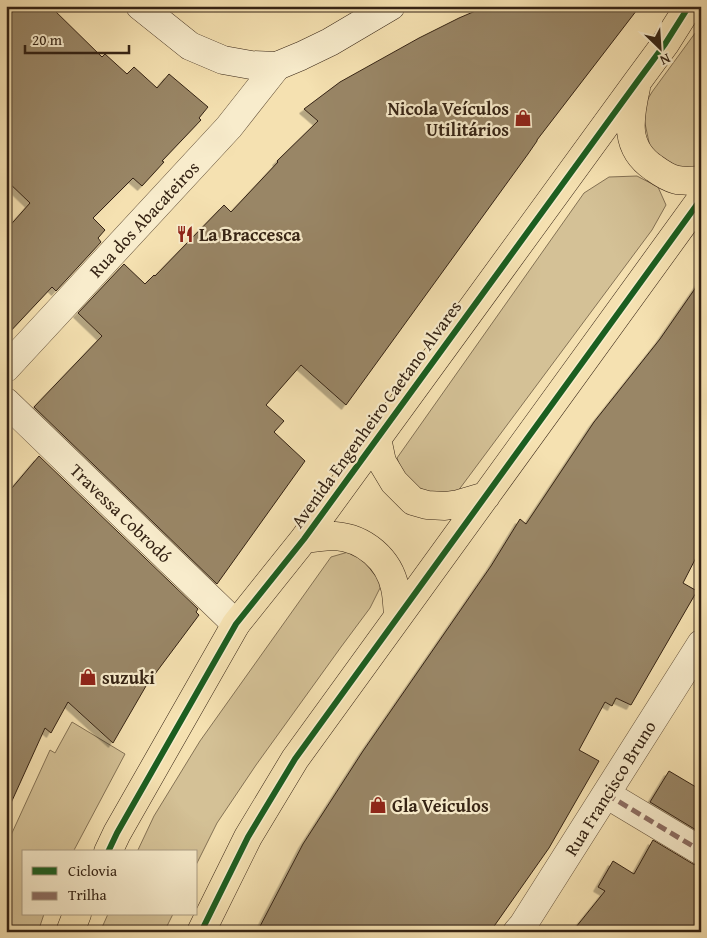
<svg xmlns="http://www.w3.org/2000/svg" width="707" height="938" viewBox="0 0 707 938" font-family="'Gentium Book Plus',serif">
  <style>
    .green { fill: #d4c196; stroke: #847255 }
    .building { fill: #998666; stroke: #352314; filter: url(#shadow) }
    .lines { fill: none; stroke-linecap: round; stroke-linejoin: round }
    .street-casing { stroke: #65523b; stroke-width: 29 }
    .secondary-casing { stroke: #352314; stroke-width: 29 }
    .primary-casing { stroke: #352314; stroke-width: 29 }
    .street { stroke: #f8eccc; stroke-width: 28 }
    .secondary { stroke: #f8eccc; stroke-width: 28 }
    .primary { stroke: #f5e1b1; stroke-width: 28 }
    .quiet { stroke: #8d6e63; stroke-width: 5; stroke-dasharray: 10 5; stroke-linecap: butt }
    .cycleway-casing { stroke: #f8eccc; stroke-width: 9 }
    .cycleway { stroke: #1b5e20; stroke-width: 6 }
    .labels { text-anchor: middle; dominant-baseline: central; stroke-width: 4.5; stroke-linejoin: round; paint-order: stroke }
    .poi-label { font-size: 18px; font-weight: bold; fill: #352314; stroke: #f8eccc; text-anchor: start }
    .street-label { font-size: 18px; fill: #352314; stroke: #f8eccc }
  </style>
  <defs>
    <filter id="shadow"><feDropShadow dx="-4.5" dy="4.5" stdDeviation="0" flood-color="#0004"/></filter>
  </defs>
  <rect width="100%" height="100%" fill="#f5e1b1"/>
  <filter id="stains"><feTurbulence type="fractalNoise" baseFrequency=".004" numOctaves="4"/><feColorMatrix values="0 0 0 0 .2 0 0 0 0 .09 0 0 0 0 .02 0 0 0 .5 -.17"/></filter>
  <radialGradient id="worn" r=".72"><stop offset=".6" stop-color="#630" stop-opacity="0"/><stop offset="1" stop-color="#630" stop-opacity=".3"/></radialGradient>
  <!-- green -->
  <path class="green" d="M701,25v137l-5,7h-20l-25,-17 -9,-43 10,-17z
    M637,176l21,11 8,18 -14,25 -197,265h-22l-28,-15 -8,-22 187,-265 25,-16z
    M355,550l27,34 -12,24 -29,39 -85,118 -39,58 -21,42v-13h-59l17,-36 46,-75 131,-184z
    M72,722l53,32 -52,98h-49v62h20l-6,18h-32v-86l44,-96 5,3z
    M108,914h65l-9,18h-64z"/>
  <!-- building -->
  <path class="building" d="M6,6h44l52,51 3,-3 22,20 7,-7 23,21 12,-14 39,33 -9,11 2,2 -39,41 2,1 -22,24 -9,-8 -40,40 12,12 -7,8 3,4 -45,49 -4,-4 -46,49v-106l24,-27 -24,-23z
    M487,6h153l-103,134v1l-9,13 -182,251 -45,-40 -35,40 18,16 -10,11 31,29 -88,123 -183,-177 68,-71 -24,-23 46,-49 21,20 9,-9 1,1 69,-71 7,7 47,-50 -1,-1 41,-40 -14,-12 36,-27 79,-44 40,-20z
    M701,280v268l-18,35 14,8 -66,114 -15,-7 -4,8 -7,-4 -26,48 20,11 -50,87 -59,84h-233l46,-88 60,-93 128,-185 29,-47 6,5 68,-102 66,-83z
    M39,456l159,153 -2,3 3,3 -53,71 -33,57 -45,-41 -17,31 -6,-5 -39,86v-319z
    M669,771l32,19v43l-51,-31z
    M653,840l40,24 8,3v65h-129l33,-41 -7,-4 15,-26 21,13z"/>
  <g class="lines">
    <!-- street casing -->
    <g class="street-casing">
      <path id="street" d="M6,368l223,-241 48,-61
        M6,402l230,222
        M606,794l95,57
        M517,932l6,-7 178,-281"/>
    </g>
    <!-- secondary casing -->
    <g class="secondary-casing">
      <path id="secondary" d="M140,6l50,40 33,14 28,5 26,1 24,-10 29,-14 61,-36"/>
    </g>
    <!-- primary casing -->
    <g class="primary-casing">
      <path id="primary" d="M636,88c-7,31 -12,60 18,80 18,13 24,14 47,12
        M377,438l5,24 12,20 19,19 14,4 18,1 14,-2 27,-8
        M304,539c10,-1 21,-3 31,-3 29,2 54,23 60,52 2,8 2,18 3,27
        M108,852l9,-19 119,-209 68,-85 333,-457 28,-38 24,-38
        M70,932l7,-18
        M201,932l47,-95 47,-78 406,-560"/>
    </g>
    <!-- street -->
    <use href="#street" class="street"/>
    <!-- secondary -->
    <use href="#secondary" class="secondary"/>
    <!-- primary -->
    <use href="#primary" class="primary"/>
    <!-- quiet -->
    <path class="quiet" d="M606,794l95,57"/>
    <!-- cycleway casing -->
    <g class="cycleway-casing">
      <path id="cycleway" d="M108,852l9,-19 119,-209 68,-85 333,-457 28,-38 24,-38
        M201,932l47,-95 47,-78 406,-560"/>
    </g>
    <!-- cycleway -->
    <use href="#cycleway" class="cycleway"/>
  </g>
  <!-- icons -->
  <defs>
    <g id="shop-bare" transform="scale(1.35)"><path d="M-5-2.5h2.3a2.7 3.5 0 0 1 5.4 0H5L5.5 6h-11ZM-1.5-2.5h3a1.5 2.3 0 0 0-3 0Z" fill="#8f2418" stroke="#f8eccc" stroke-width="2.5" paint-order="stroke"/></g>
    <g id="restaurant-bare" transform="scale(1.35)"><path d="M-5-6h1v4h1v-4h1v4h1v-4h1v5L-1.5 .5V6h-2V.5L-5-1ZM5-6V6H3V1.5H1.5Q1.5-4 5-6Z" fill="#8f2418" stroke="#f8eccc" stroke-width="2.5" paint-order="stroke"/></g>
  </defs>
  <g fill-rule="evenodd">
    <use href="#shop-bare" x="523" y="118"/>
    <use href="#restaurant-bare" x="185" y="234"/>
    <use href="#shop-bare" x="88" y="677"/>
    <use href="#shop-bare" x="378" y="805"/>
  </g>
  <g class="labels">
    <!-- poi labels -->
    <g class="poi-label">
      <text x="509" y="108" text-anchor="end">Nicola Veículos<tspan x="509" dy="21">Utilitários</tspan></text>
      <text x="199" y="234">La Braccesca</text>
      <text x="102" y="677">suzuki</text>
      <text x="392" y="805">Gla Veiculos</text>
    </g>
    <!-- street labels -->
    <g class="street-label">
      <text transform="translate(144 219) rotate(-47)">Rua dos Abacateiros</text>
      <text transform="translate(376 414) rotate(-54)">Avenida Engenheiro Caetano Alvares</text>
      <text transform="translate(121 513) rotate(44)">Travessa Cobrodó</text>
      <text transform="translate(610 788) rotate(-58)">Rua Francisco Bruno</text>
    </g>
  </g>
  <!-- margin -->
  <rect width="707" height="938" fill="none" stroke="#f5e1b1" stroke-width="25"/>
  <rect x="8" y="8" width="692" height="923" fill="none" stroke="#352314" stroke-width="2.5"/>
  <rect x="12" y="12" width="682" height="913" fill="none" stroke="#352314"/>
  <!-- legend -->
  <rect x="22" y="850" width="175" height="65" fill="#f8eccc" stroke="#aa9c82"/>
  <rect x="32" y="867" width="25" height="8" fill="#1b5e20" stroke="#aa9c82"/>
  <text x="68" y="876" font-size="15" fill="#352314">Ciclovia</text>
  <rect x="32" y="892" width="25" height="8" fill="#8d6e63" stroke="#aa9c82"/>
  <text x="68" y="900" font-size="15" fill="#352314">Trilha</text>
  <!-- north arrow -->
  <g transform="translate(660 48) rotate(155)" stroke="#f8eccc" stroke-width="4" paint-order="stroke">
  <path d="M0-4L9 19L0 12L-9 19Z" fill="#352314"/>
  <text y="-8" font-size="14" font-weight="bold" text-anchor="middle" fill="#352314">N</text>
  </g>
  <!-- scale -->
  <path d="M25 45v8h104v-8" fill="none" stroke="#352314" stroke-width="2.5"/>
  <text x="32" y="45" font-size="15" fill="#352314" stroke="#f8eccc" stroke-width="4" paint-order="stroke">20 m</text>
  <rect width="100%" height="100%" filter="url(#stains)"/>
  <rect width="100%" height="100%" fill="url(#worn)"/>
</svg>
